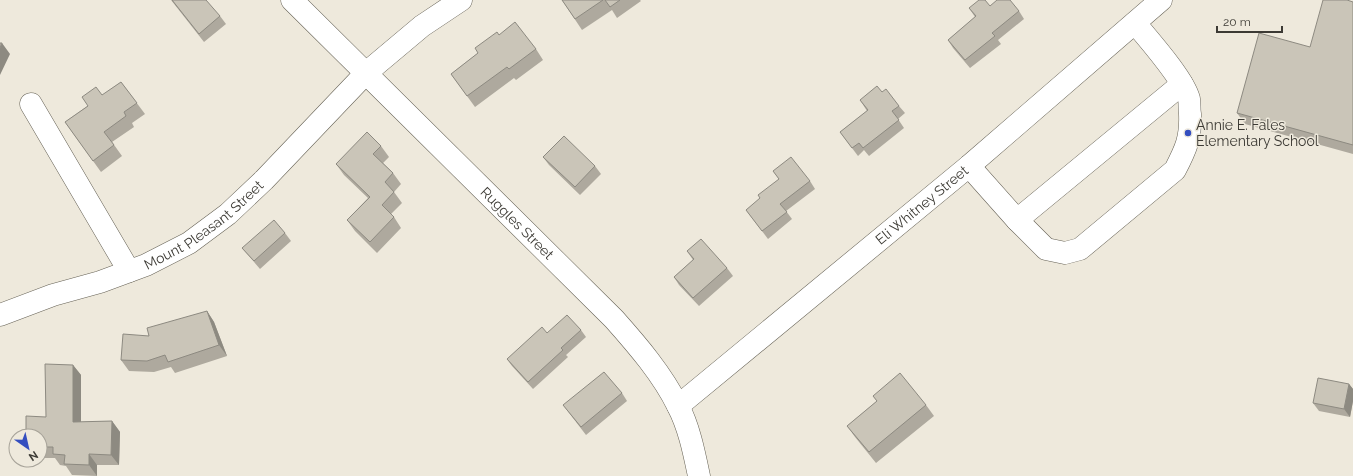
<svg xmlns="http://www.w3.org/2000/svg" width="1353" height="476" viewBox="0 0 1353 476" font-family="Raleway,sans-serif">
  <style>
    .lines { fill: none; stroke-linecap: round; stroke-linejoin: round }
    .minor-casing { stroke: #666256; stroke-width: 23 }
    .minor { stroke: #fff; stroke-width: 22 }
    .wall { fill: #aea99e }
    .shaded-wall { fill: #8d8a81 }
    .building { fill: #cac5b8; stroke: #8d8a81 }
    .poi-dot { fill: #344ebf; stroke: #eee9dc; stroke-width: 1.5 }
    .labels { text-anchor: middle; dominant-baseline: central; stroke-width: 3; stroke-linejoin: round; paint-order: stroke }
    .poi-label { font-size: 14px; fill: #3c3a34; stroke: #eee9dc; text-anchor: start }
    .street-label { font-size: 14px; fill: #3c3a34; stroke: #eee9dc }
  </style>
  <rect width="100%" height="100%" fill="#eee9dc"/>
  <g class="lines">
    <!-- minor casing -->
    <g class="minor-casing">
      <g id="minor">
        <path id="s1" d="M292,0l322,319c24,27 48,55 64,87 11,21 16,46 21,70"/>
        <path d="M31,104l98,167"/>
        <path d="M969,166l48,54 29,29 19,4 15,-4 95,-79c11,-21 16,-32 15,-56 -1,-5 0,-11 -1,-15 -5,-20 -40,-59 -54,-76"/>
        <path d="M1017,220l165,-136"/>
        <path id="s2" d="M0,315l53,-20 47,-13 46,-17 43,-22 39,-29 36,-34 102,-107 56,-47 39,-26"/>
        <path id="s3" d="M678,406l291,-240 192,-166"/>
      </g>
    </g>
    <!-- minor -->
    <use href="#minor" class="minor"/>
  </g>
  <!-- wall -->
  <path class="wall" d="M171,0l49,16 6,8 -22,18z
    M562,0h78l1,1 -24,17 -5,-8 -30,20z
    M1353,2v152l-108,-30 -8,-11 73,-66z
    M969,8l50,3 5,8 -26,21 3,4 -31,24 -17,-20 -5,-8 27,-23z
    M499,35l37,14 7,11 -27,20 -2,-2 -39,29 -24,-33 27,-21z
    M121,82l24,32 -13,9 2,4 -22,15 10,14 -21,16 -36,-50z
    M882,92l17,14 6,7 -7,6 6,9 -35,28 -5,-6 -6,6 -18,-24 27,-21 -7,-11z
    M381,146l8,11 -6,6 10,10 8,11 -7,8 8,11 -11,11 3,3 7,11 -24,25 -22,-22 -8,-11 21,-22 -24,-23 -8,-11z
    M543,157l52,9 6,8 -21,21 -31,-30z
    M773,171l37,10 5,8 -29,22 6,8 -24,20 -22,-29 14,-11 19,-20z
    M285,233l6,8 -31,28 -18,-21z
    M687,251l40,17 6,8 -34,30 -20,-21 -5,-8 19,-17z
    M207,311l7,11 13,34 -52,17 -4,-6 -17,5 -25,-1 -8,-11 28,-24z
    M581,330l5,7 -20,18 2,2 -35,32 -21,-23 -5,-7 40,-26z
    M73,365l8,10v47l31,-1 8,11 -1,33h-22v11l-25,-1 -6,-9 -6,-1 -5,-7h-15v-22l6,-19z
    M1349,384l4,5v12l-3,16 -31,-6 -6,-8z
    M622,393l5,8 -41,34 -23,-30z
    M873,396l53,9 8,11 -58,47 -21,-26 -8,-11 30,-25z"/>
  <!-- shaded-wall -->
  <path class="shaded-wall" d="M2,43l8,11 -10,21v-27z
    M207,311l7,11 13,34 -8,-11z
    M73,365l8,10v58l-8,-11z
    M1349,384l4,5v12l-3,16 -6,-8z
    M112,421l8,11 -1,33 -8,-10z
    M89,454l8,11v11l-8,-11z"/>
  <!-- building -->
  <path class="building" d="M172,0h34l14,16 -21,18z
    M562,0h41l-28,19z
    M605,0h15l-10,7z
    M979,0h6l5,6 7,-6h13l9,11 -27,22 3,3 -30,24 -17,-20 28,-24 -7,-8z
    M1323,0h24l6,2v143l-116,-32 22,-80 51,14z
    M515,22l21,27 -27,20 -2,-2 -40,29 -16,-22 27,-21 -3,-5 22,-16 2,3z
    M0,43h2l-2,5z
    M121,82l16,21 -13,9 2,4 -22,16 10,13 -21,16 -28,-39 23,-16 -6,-9 14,-10 6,8z
    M877,86l5,6 4,-3 13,17 -7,5 7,9 -36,28 -4,-5 -7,5 -12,-16 28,-22 -8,-10z
    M367,132l14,14 -8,8 20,19 -8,9 9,10 -12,13 12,12 -24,25 -23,-22 23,-23 -34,-33z
    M564,136l31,30 -20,21 -32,-30z
    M791,157l19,24 -30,23 7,8 -25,19 -16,-21 14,-12 -2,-3 21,-16 -6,-8z
    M274,220l11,13 -31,28 -12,-13z
    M701,239l26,29 -34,30 -19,-21 20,-18 -7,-8z
    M207,311l12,34 -51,17 -3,-7 -18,6 -26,-1 2,-26 26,2 -2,-8z
    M567,315l14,15 -20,18 2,2 -35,32 -21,-23 35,-32 5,6z
    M45,364l28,1v57l39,-1 -1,34 -22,-1v11l-25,-1 1,-9 -12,-1v-7h-13v-11h-14v-20l20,1z
    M604,372l18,21 -41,34 -18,-22z
    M900,373l26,32 -57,47 -22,-26 30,-25 -4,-5z
    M1318,378l31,6 -5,25 -31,-6z"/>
  <!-- markers -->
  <circle class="poi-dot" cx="1188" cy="133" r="4"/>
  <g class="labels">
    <!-- poi labels -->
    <g class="poi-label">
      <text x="1196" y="125">Annie E. Fales<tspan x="1196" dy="16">Elementary School</tspan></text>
    </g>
    <!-- street labels -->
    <g class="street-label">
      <text stroke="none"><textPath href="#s3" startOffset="316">Eli Whitney Street</textPath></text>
      <text stroke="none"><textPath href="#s2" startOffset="225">Mount Pleasant Street</textPath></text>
      <text stroke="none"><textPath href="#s1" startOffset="317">Ruggles Street</textPath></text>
    </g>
  </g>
  <!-- north arrow -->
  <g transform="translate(28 448) rotate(146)"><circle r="19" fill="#eee9dc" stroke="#a7a399"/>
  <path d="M0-3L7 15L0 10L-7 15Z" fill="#344ebf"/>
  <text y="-6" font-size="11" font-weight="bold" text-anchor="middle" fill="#3c3a34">N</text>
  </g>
  <!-- scale -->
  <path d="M1217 26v6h65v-6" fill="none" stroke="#3c3a34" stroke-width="2"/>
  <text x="1223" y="26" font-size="12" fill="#3c3a34" stroke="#eee9dc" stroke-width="3" paint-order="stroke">20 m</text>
</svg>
